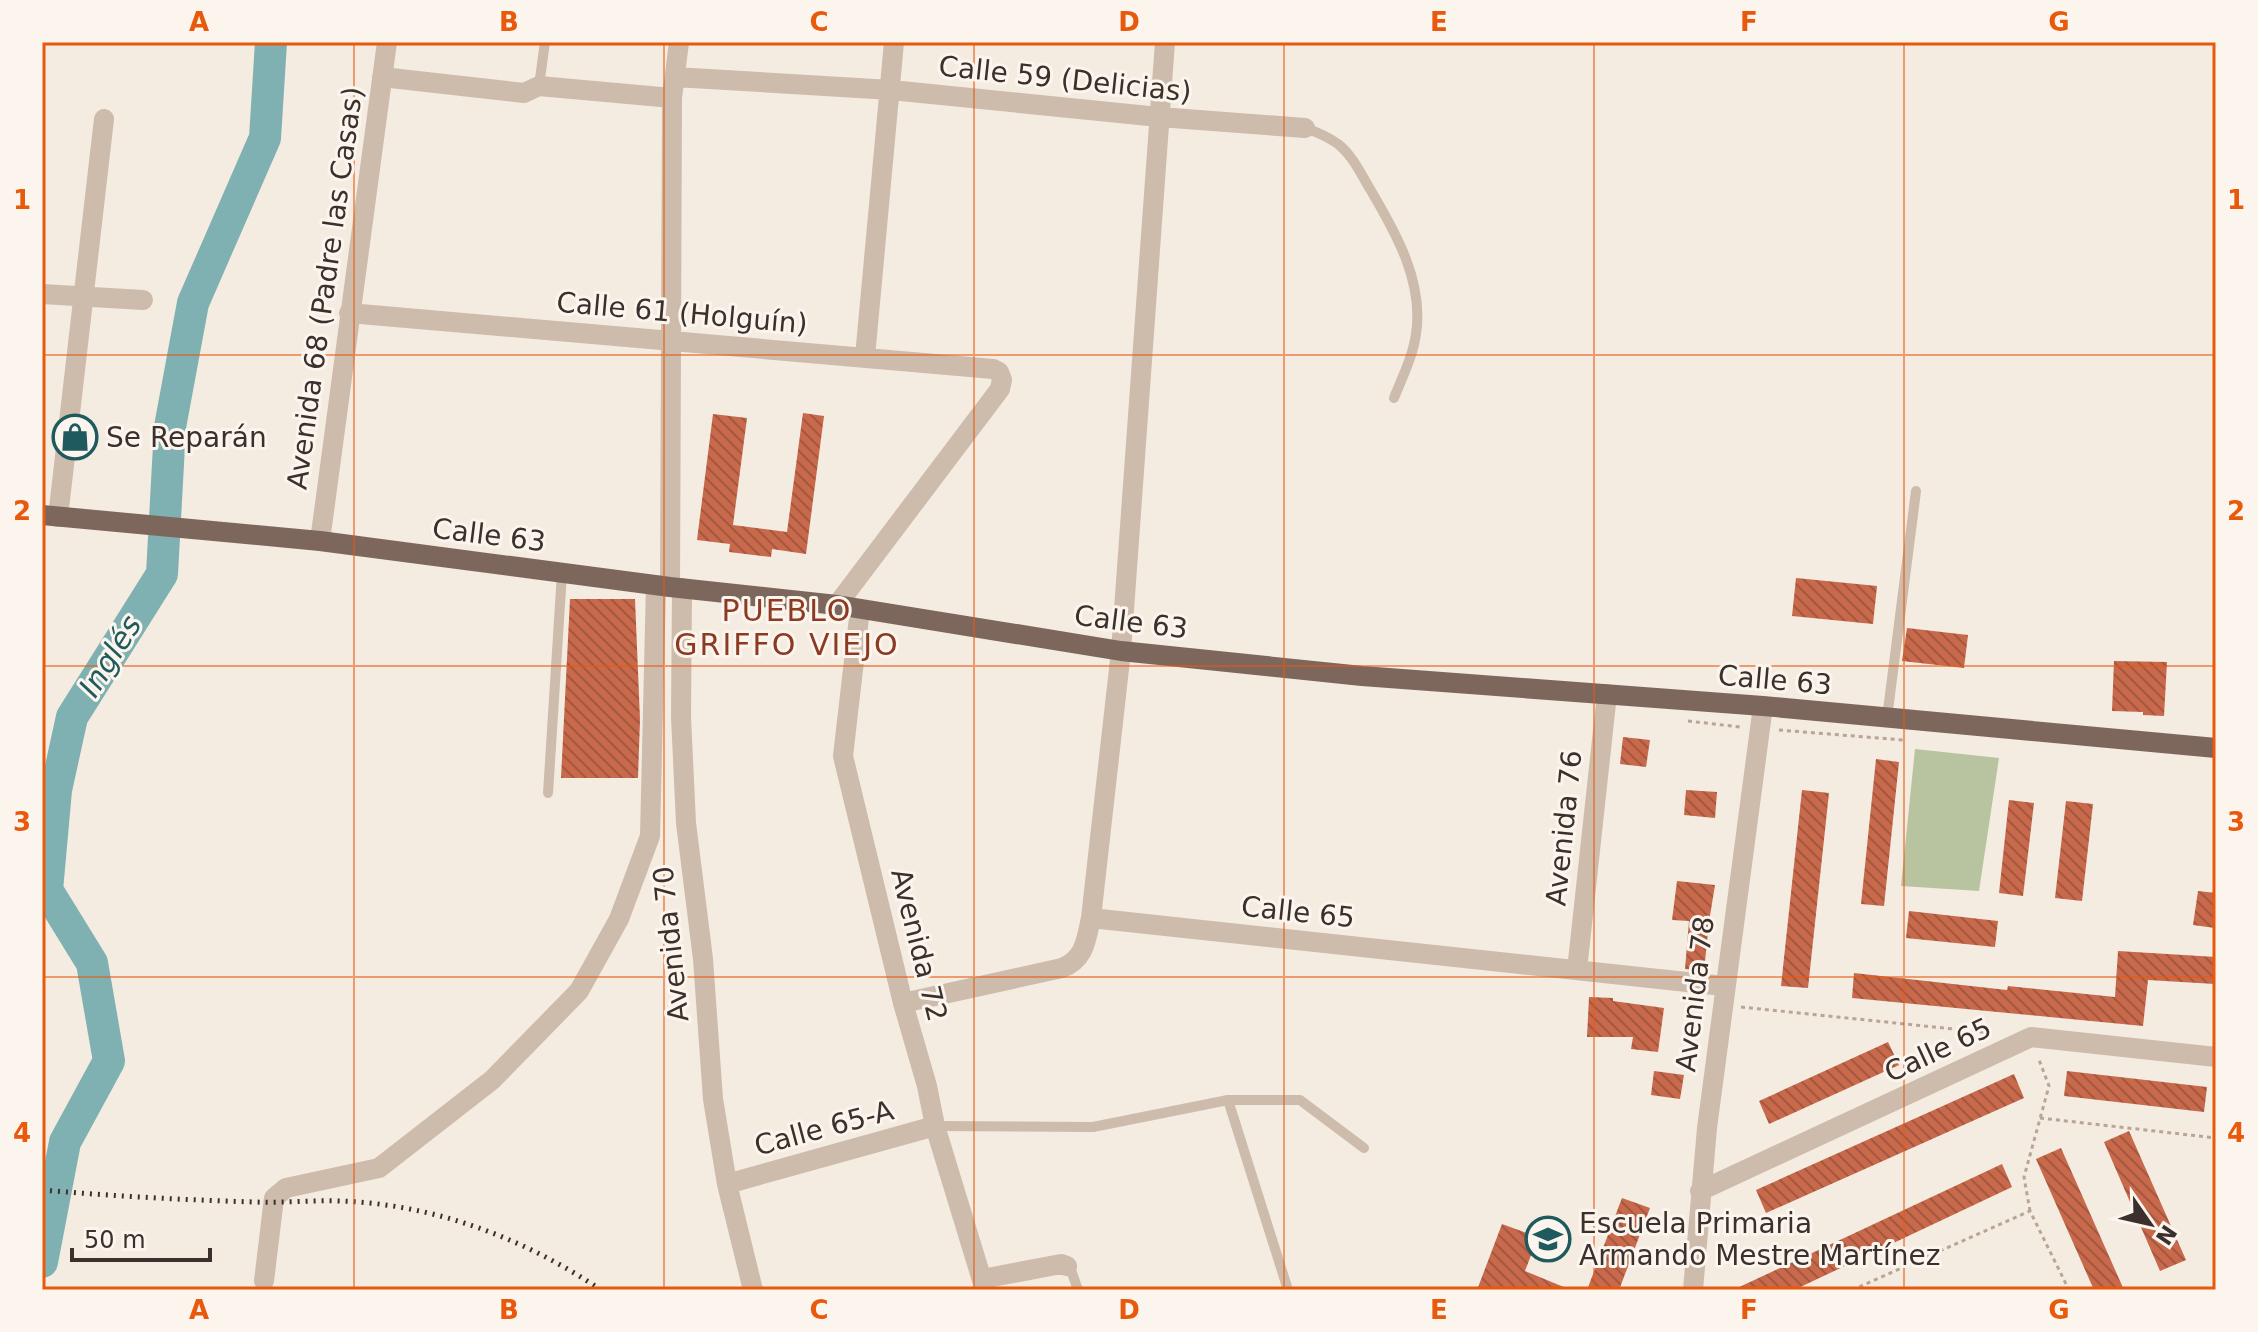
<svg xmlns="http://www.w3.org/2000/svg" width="2258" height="1332" viewBox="0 0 2258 1332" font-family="'DejaVu Sans',sans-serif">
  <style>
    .grass { fill: #b8c4a0 }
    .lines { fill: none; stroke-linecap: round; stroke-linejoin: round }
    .river { stroke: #7fb0b2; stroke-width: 32 }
    .building { fill: url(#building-back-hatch) }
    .path { stroke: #b9a596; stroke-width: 3; stroke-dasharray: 4 4; stroke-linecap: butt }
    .service { stroke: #cdbbac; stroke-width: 10 }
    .minor { stroke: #cdbbac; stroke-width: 20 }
    .tertiary { stroke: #cdbbac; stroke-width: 20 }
    .primary { stroke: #7d675c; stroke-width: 20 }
    .rail { stroke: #3b302b; stroke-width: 5; stroke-dasharray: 2 6; stroke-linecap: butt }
    .grid { fill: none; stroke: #e8590c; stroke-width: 2; stroke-opacity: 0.55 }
    .labels { text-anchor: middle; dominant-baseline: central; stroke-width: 6; stroke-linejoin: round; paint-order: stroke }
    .street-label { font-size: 28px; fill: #3b302b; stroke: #fbf5ee }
    .poi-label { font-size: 28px; fill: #3b302b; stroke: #fbf5ee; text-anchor: start }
    .neighbourhood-label { font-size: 30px; letter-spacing: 2px; fill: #8c3b22; stroke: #fbf5ee }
    .water-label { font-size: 30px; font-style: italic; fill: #1f5a5e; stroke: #fbf5ee }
    .neatline { fill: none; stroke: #e8590c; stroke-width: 3 }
    .grid-label { font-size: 26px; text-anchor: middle; font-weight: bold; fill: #e8590c }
  </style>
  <defs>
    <pattern id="building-back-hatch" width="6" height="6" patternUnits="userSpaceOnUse" patternTransform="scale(2)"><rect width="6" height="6" fill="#c8694b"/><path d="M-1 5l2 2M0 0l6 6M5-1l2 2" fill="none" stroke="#a4573f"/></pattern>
  </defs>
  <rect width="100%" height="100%" fill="#f4ebe1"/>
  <!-- grass -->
  <path class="grass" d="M1915,749l84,9 -20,133 -78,-5z"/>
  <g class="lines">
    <!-- river -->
    <path class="river" d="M42,1262l23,-120 44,-81 -17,-98 -45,-73 9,-100 16,-73 90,-143 8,-147 23,-124 72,-165 6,-96"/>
  </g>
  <!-- building -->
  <path class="building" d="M803,413l21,3 -18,138 -34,-5 -1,8 -42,-5 1,-8 -33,-4 16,-126 34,4 -14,107 54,7z
    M1796,578l81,8 -4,38 -81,-8z
    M570,599h65l5,121 -2,58h-77z
    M1907,628l61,7 -4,33 -62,-7z
    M2114,661l53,1 -3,54 -21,-1v-3l-31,-1z
    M1623,737l27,3 -4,27 -26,-3z
    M1876,759l23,3 -15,144 -23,-2z
    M1686,790l31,2 -2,26 -31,-3z
    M1802,790l27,3 -21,195 -27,-2z
    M2009,800l25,3 -11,93 -24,-3z
    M2066,801l27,3 -11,97 -27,-3z
    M1677,881l38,4 -6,37 -5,49 -19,-2 4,-48 -17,-1z
    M2198,891l18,2 -1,35 -22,-3z
    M1909,911l89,10 -3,26 -89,-9z
    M2118,951l98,6 -1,27 -67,-4 -5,46 -291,-28 2,-25 153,17 1,-4 107,11z
    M1589,997l24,1v3l51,7 -6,44 -27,-3 2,-12h-46z
    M1888,1042l11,23 -130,59 -10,-23z
    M1654,1071l30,4 -4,24 -29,-4z
    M2067,1071l140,16 -3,25 -140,-16z
    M2014,1074l10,24 -258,115 -10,-23z
    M2129,1131l57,129 -26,11 -56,-129z
    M2061,1148l63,142h-30l-58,-131z
    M2002,1164l10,23 -218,103h-61z
    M1622,1198l28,10 -31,82h-32z
    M1502,1224l36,13 -13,34 46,19h-94z"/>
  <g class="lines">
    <!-- path -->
    <path class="path" d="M1688,721l52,6
      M1779,730l124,10
      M1741,1007l251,26
      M2040,1118l176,20
      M2030,1211l-6,-34 25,-91 -11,-29
      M1852,1290l178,-79 39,79"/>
    <!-- service -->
    <path class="service" d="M539,86l6,-44
      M1305,128c12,4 23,9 33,16 15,12 23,30 32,45 26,44 54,93 46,145 -3,22 -14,44 -22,64
      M1887,718l29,-227
      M548,793l14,-220
      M1228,1100l60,190
      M935,1126l158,1 135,-27h72l64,48
      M1067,1266l4,4 7,20"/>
    <!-- minor -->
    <path class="minor" d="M382,77l142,16 15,-7 133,12
      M675,77l216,13 268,27 146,11
      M42,294l101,6
      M349,313l644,56 6,3 3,8 -2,9 -163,216
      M865,357l29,-315
      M58,517l46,-398
      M320,541l67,-499
      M670,587l2,-489 7,-56
      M682,588l-1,129 5,106 17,136 10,140 14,85 26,106
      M1091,918l633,68
      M1577,970l30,-276
      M903,1003l159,-35c23,-9 24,-28 29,-50l30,-267 44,-609
      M727,1184l208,-58
      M1700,1191l331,-154 185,20
      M982,1279l79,-15 6,2
      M264,1281l10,-83 12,-10 93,-20 113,-88 87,-89 40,-72 31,-83 6,-251
      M1693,1290l14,-162 56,-422"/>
    <!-- tertiary -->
    <path class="tertiary" d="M860,609l-17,147 60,247 24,83 8,40 50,164"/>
    <!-- primary -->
    <path class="primary" d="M42,515l278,26 350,46 167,18 284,46 241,25 401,30 453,42"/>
    <!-- rail -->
    <path class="rail" d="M42,1190c71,6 142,10 213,12 28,1 56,-2 85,-1 93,3 184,37 261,89"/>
  </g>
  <!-- grid -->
  <path class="grid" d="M354,42v1248M664,42v1248M974,42v1248M1284,42v1248M1594,42v1248M1904,42v1248M42,355h2174M42,666h2174M42,977h2174"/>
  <!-- icons -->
  <defs>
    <g id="shop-ring" transform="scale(2.3)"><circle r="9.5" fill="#fbf5ee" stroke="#1f5a5e" stroke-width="1.5"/><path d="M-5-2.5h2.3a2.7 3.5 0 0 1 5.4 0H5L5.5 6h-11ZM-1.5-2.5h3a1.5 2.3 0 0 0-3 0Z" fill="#1f5a5e"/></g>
    <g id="school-ring" transform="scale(2.3)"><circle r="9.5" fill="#fbf5ee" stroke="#1f5a5e" stroke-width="1.5"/><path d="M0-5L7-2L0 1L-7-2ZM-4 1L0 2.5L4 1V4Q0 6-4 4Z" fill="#1f5a5e"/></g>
  </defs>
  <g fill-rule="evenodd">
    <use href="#shop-ring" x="75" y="437"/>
    <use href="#school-ring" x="1548" y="1239"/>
  </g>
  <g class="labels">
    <!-- street labels -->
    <g class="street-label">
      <text transform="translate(1065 79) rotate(6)">Calle 59 (Delicias)</text>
      <text transform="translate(325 288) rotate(-82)">Avenida 68 (Padre las Casas)</text>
      <text transform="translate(682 313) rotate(5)">Calle 61 (Holguín)</text>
      <text transform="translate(489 535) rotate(7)">Calle 63</text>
      <text transform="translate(1131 622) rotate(7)">Calle 63</text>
      <text transform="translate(1775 680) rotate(5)">Calle 63</text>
      <text transform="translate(1564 828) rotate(-84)">Avenida 76</text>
      <text transform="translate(1298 912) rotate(6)">Calle 65</text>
      <text transform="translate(671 944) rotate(-96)">Avenida 70</text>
      <text transform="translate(919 945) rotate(76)">Avenida 72</text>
      <text transform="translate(1695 994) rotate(-83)">Avenida 78</text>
      <text transform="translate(1938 1050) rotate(-25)">Calle 65</text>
      <text transform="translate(824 1128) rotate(-15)">Calle 65-A</text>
    </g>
    <!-- poi labels -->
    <g class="poi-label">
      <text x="106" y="437">Se Reparán</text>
      <text x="1579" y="1223">Escuela Primaria<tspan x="1579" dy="32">Armando Mestre Martínez</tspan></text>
    </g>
    <!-- neighbourhood labels -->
    <g class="neighbourhood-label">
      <text x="787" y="610">PUEBLO<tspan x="787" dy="34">GRIFFO VIEJO</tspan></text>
    </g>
    <!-- water labels -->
    <g class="water-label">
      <text transform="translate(110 656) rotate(-58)">Inglés</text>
    </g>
  </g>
  <!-- border -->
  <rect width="2258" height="1332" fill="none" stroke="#fbf5ee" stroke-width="88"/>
  <!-- north arrow -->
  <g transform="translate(2150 1224) rotate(124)" stroke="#fbf5ee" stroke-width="6" paint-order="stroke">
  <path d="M0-6L14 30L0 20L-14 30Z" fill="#3b302b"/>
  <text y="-12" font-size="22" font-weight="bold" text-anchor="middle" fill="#3b302b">N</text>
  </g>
  <!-- scale -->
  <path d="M72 1248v12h138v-12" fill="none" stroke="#3b302b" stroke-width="4"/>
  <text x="84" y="1248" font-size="24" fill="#3b302b" stroke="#fbf5ee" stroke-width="6" paint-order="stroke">50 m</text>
  <rect x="44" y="44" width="2170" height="1244" class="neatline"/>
  <g class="grid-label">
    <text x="199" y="31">A</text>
    <text x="509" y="31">B</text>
    <text x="819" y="31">C</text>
    <text x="1129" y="31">D</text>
    <text x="1439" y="31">E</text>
    <text x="1749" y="31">F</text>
    <text x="2059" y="31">G</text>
    <text x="22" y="209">1</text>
    <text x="2236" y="209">1</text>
    <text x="22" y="520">2</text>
    <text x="2236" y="520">2</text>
    <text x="22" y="831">3</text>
    <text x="2236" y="831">3</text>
    <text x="22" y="1142">4</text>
    <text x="2236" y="1142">4</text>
    <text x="199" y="1319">A</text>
    <text x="509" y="1319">B</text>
    <text x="819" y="1319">C</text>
    <text x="1129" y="1319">D</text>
    <text x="1439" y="1319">E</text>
    <text x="1749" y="1319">F</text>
    <text x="2059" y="1319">G</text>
  </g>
</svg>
